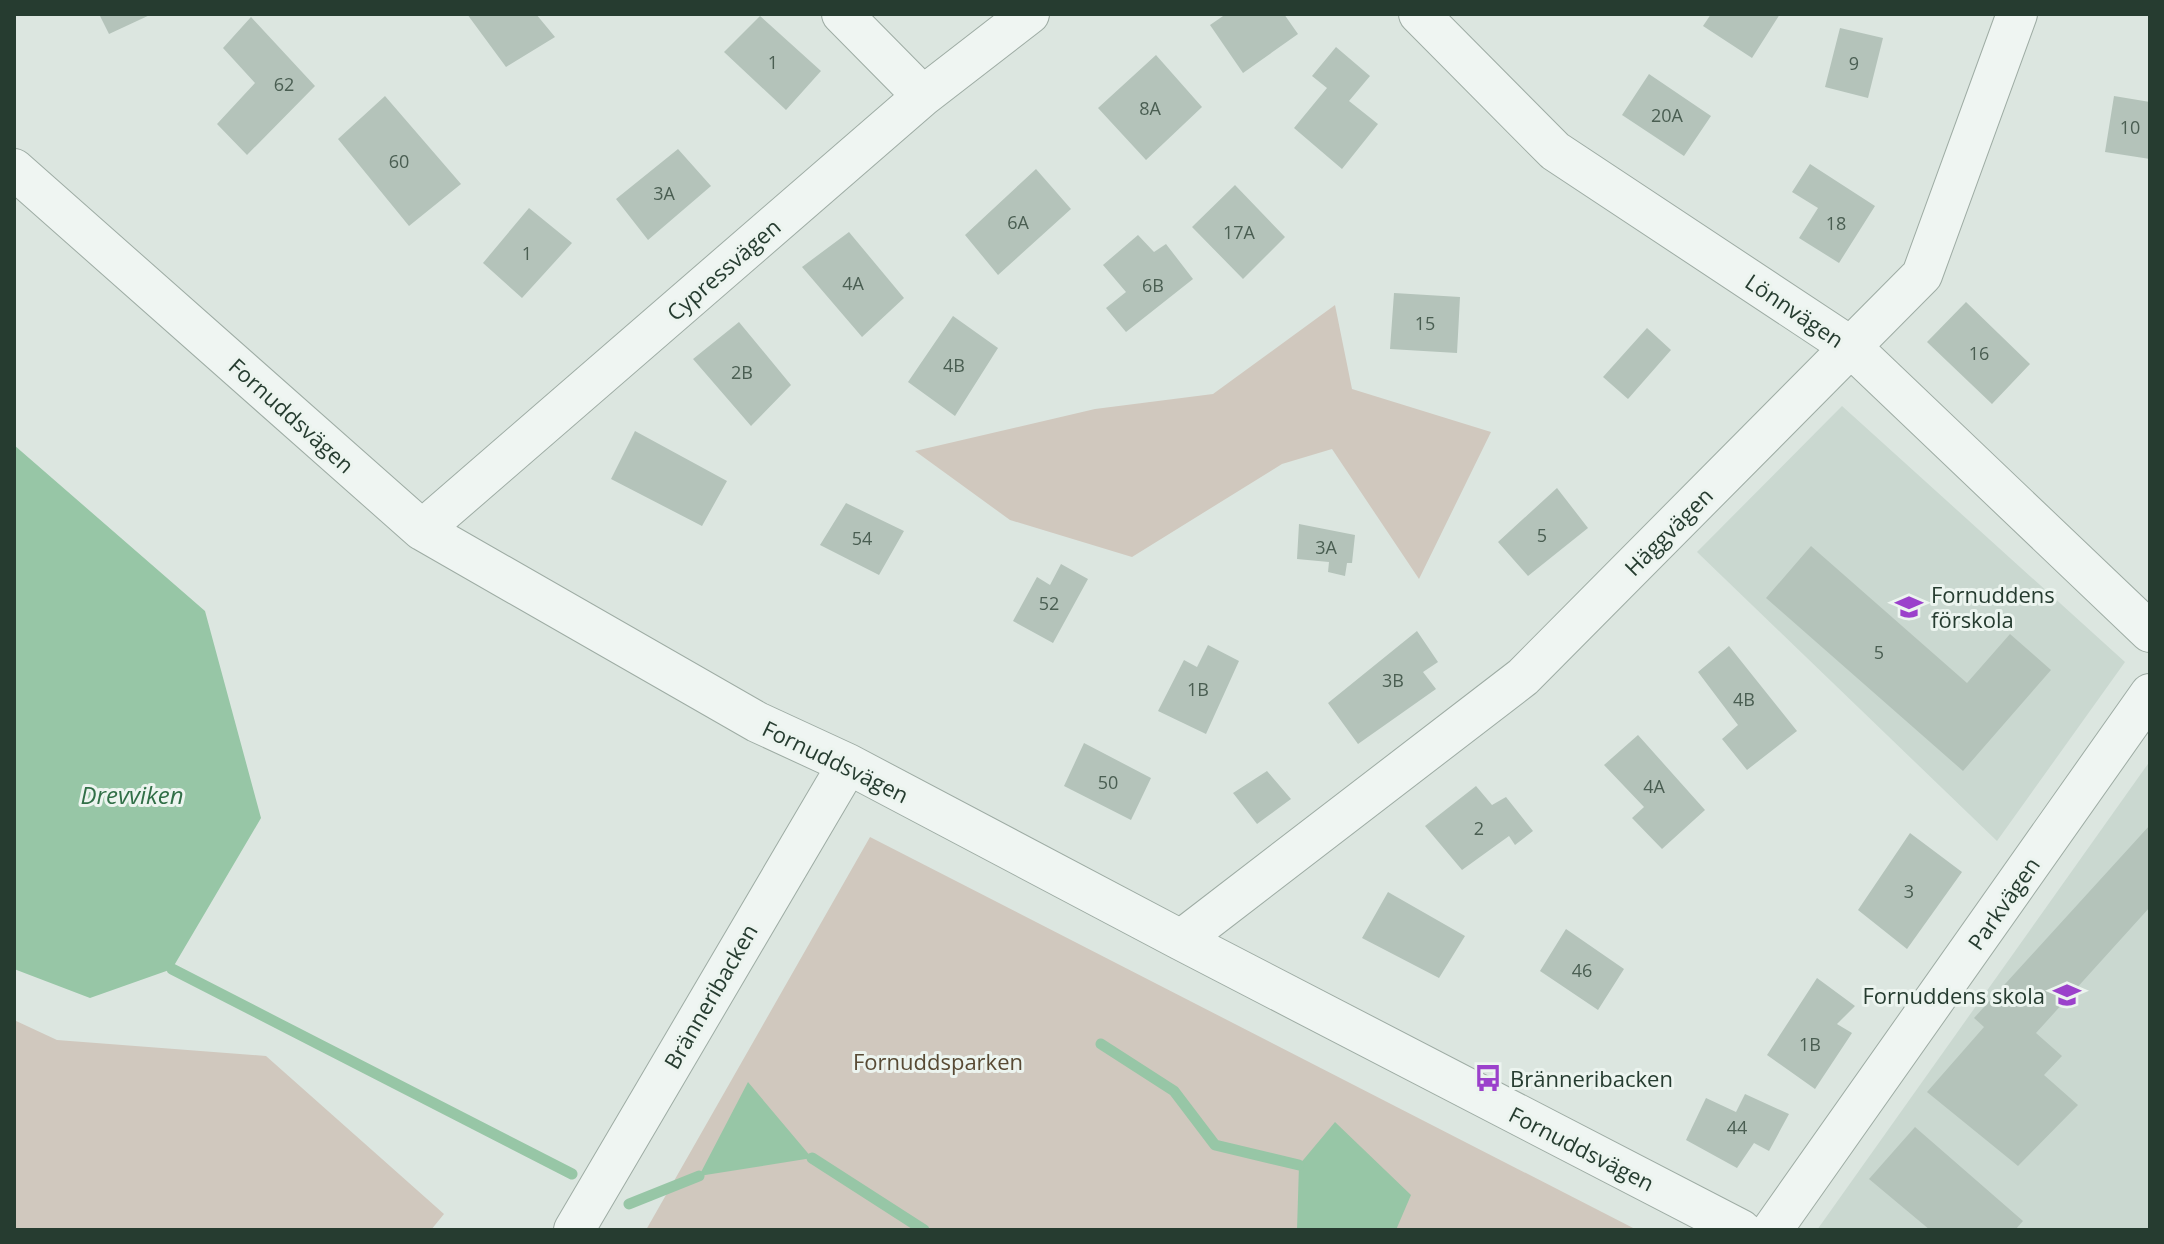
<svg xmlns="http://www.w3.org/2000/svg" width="2164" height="1244" viewBox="0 0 2164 1244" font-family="'Open Sans',sans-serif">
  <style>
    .built { fill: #cad8d0 }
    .green { fill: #d0c8be }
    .water { fill: #97c6a6 }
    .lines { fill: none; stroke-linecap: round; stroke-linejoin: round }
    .stream { stroke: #97c6a6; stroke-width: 11 }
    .building { fill: #b4c3ba }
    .minor-casing { stroke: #9eaca4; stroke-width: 42 }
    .minor { stroke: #eff5f2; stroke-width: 40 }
    .labels { text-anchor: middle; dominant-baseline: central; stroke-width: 6; stroke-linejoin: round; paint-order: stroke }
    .number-label { font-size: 18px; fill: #4a5e52 }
    .street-label { font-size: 22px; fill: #263c30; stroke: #ecf4ef }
    .poi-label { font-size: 22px; fill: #263c30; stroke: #ecf4ef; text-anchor: start }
    .park-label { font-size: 22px; fill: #584a34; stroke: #ecf4ef }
    .water-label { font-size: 24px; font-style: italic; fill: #316f47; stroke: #ecf4ef }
  </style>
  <rect width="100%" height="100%" fill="#dce6e0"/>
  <!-- built -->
  <path class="built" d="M1842,406l283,256 -128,179 -300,-289z
    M2150,761v469h-333z"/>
  <!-- green -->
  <path class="green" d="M1335,305l17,84 139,43 -72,147 -87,-130 -50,15 -150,93 -122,-37 -95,-69 180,-42 118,-15z
    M870,837l767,393h-991z
    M14,1020l43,20 209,16 178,158 -13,16h-417z"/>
  <!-- water -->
  <path class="water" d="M14,445l191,166 56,207 -89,151 -82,29 -76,-29z
    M748,1082l64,76 -113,18z
    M1335,1122l76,73 -15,35h-99l2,-65z"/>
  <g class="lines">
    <!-- stream -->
    <path class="stream" d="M172,969l400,205
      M1101,1044l73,47 41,54 84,20
      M812,1158l112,72
      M629,1204l70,-28"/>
  </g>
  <!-- building -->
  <path class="building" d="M99,14h53l-43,20z
    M467,14h69l19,23 -49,30z
    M1226,14h58l14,20 -55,39 -33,-48z
    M1711,14h69l-28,44 -49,-32z
    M760,16l61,55 -35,39 -62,-58z
    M251,17l64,69 -68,69 -30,-31 38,-41 -32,-35z
    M1840,28l43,10 -15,60 -43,-11z
    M1336,47l34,29 -21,25 29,23 -36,45 -48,-41 33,-40 -15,-12z
    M1156,55l46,52 -56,53 -48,-52z
    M1649,74l62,42 -27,40 -62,-41z
    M385,96l76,88 -52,42 -71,-87z
    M2114,96l36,6v57l-45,-7z
    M678,149l33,37 -63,54 -32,-41z
    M1810,164l65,42 -36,57 -40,-25 19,-30 -26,-16z
    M1036,169l35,40 -73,66 -33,-40z
    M1235,185l50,52 -42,42 -51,-52z
    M529,208l43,35 -50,55 -39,-35z
    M849,232l55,66 -42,39 -60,-70z
    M1138,235l16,17 12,-8 27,35 -67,53 -20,-24 20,-16 -23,-27z
    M1394,293l66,4 -3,56 -67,-4z
    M1966,302l64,62 -38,40 -65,-62z
    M953,316l45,32 -43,68 -47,-34z
    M739,322l52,63 -40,41 -58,-67z
    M1647,328l24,22 -43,49 -25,-22z
    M635,431l92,50 -25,45 -91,-47z
    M1557,488l31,40 -60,48 -30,-34z
    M846,503l58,28 -25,44 -59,-30z
    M1299,524l56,11 -3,28h-5l-2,13 -17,-4 1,-10 -32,-3z
    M1811,546l156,137 43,-49 41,36 -88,101 -197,-173z
    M1061,564l27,15 -35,64 -40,-22 24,-44 13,8z
    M1417,631l21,31 -15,10 13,17 -78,55 -30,-41z
    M1208,645l31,16 -33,73 -48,-23 26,-51 13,7z
    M1729,646l68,85 -50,39 -25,-31 16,-14 -40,-53z
    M1638,735l67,75 -43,39 -30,-31 12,-11 -40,-42z
    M1084,743l67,35 -20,42 -67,-34z
    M1267,771l24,28 -34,25 -24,-31z
    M1476,786l16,19 14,-8 27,34 -18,14 -6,-9 -47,34 -37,-44z
    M2150,825v82l-114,126 26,23 -18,19 34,30 -60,61 -91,-74 57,-65 -10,-9z
    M1910,833l52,39 -55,77 -49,-39z
    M1388,892l77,44 -26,42 -77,-40z
    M1566,929l58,40 -26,41 -58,-39z
    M1817,978l38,28 -18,18 15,9 -37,56 -48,-34z
    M1745,1094l44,20 -20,37 -15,-8 -17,25 -51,-28 20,-42 30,14z
    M1915,1127l108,94 -8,9h-85l-61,-51z"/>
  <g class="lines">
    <!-- minor casing -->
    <g class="minor-casing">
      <path id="minor" d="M842,14l81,82
        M1419,14l136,137 296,196 299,285
        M14,169l408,361 335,192 91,42 333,176 560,290
        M422,530l501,-434 106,-82
        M1181,940l342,-263 399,-402 95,-261
        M574,1230l274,-466
        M1772,1230l378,-536"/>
    </g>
    <!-- minor -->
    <use href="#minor" class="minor"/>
  </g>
  <!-- icons -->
  <defs>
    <g id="school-bare" transform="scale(2.16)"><path d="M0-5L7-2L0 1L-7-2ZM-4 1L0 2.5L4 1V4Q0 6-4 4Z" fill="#9b41cb" stroke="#ecf4ef" stroke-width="2.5" paint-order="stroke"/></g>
    <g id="bus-bare" transform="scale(2.16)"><path d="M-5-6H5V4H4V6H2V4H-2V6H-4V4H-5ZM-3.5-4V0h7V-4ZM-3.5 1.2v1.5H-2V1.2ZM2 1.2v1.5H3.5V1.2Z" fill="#9b41cb" stroke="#ecf4ef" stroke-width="2.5" paint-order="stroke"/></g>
  </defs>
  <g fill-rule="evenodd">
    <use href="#school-bare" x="1909" y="607"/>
    <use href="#school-bare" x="2067" y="995"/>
    <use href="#bus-bare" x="1488" y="1078"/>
  </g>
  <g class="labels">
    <!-- number labels -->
    <g class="number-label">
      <text x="773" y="62">1</text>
      <text x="1854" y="63">9</text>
      <text x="284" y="84">62</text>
      <text x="1150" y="108">8A</text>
      <text x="1667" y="115">20A</text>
      <text x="2130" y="127">10</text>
      <text x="399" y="161">60</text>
      <text x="664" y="193">3A</text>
      <text x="1018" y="222">6A</text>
      <text x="1836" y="223">18</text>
      <text x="1239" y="232">17A</text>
      <text x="527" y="253">1</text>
      <text x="853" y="283">4A</text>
      <text x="1153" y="285">6B</text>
      <text x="1425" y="323">15</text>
      <text x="1979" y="353">16</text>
      <text x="954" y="365">4B</text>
      <text x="742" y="372">2B</text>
      <text x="1542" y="535">5</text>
      <text x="862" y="538">54</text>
      <text x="1326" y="547">3A</text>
      <text x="1049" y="603">52</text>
      <text x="1879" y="652">5</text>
      <text x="1393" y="680">3B</text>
      <text x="1198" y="689">1B</text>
      <text x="1744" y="699">4B</text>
      <text x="1108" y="782">50</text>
      <text x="1654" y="786">4A</text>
      <text x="1479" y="828">2</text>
      <text x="1909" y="891">3</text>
      <text x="1582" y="970">46</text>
      <text x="1810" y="1044">1B</text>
      <text x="1737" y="1127">44</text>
    </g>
    <!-- street labels -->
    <g class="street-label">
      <text transform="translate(723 269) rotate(-41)">Cypressvägen</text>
      <text transform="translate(1795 310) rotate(34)">Lönnvägen</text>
      <text transform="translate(292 415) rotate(42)">Fornuddsvägen</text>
      <text transform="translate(1668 531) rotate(-45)">Häggvägen</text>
      <text transform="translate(836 761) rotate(26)">Fornuddsvägen</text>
      <text transform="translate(2003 903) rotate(-55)">Parkvägen</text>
      <text transform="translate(710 996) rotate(-60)">Bränneribacken</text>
      <text transform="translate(1582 1148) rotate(27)">Fornuddsvägen</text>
    </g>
    <!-- poi labels -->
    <g class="poi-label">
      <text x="1931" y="594">Fornuddens<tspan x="1931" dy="25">förskola</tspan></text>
      <text x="2045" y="995" text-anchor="end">Fornuddens skola</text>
      <text x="1510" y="1078">Bränneribacken</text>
    </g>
    <!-- park labels -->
    <g class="park-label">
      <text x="938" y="1061">Fornuddsparken</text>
    </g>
    <!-- water labels -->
    <g class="water-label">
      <text x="132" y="794">Drevviken</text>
    </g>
  </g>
  <!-- border -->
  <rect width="2164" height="1244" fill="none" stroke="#263c30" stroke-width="32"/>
</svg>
